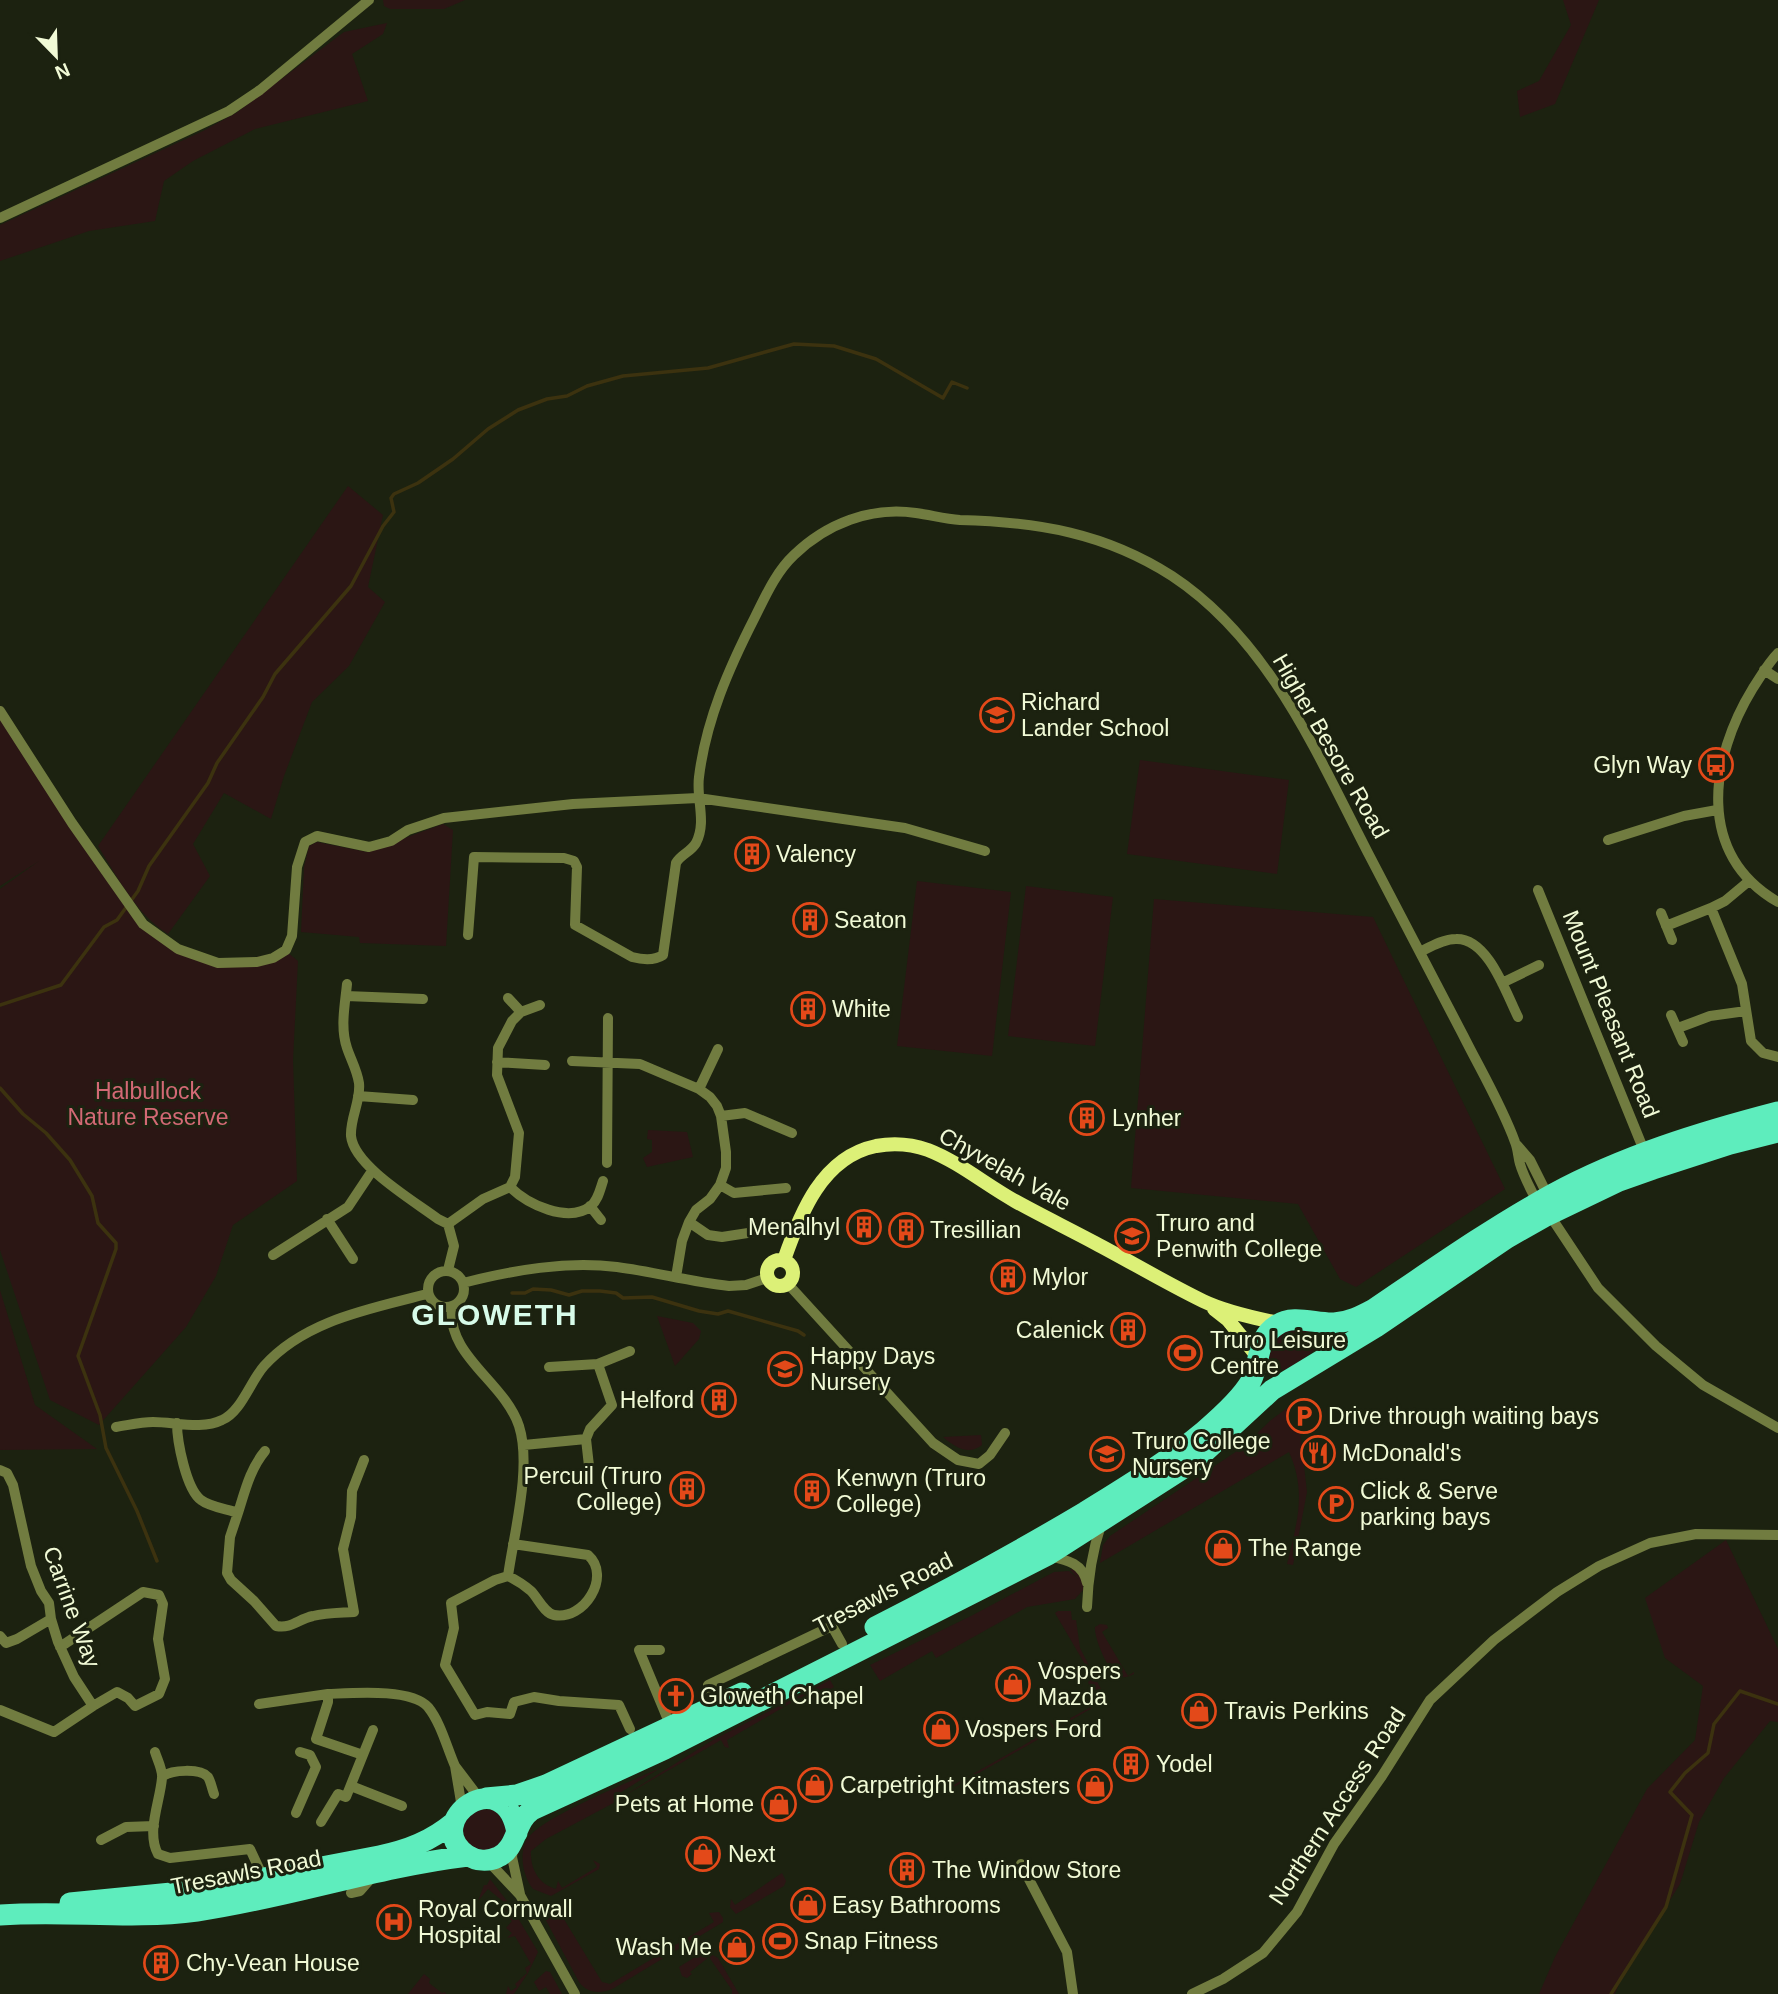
<svg xmlns="http://www.w3.org/2000/svg" width="1778" height="1994" viewBox="0 0 1778 1994" font-family="Helvetica,sans-serif">
  <style>
    .green { fill: #2b1614 }
    .lines { fill: none; stroke-linecap: round; stroke-linejoin: round }
    .stream { stroke: #3c320f; stroke-width: 3.5 }
    .street { stroke: #717c40; stroke-width: 10 }
    .secondary { stroke: #dcf077; stroke-width: 14 }
    .highway { stroke: #5eedbd; stroke-width: 21 }
    .labels { text-anchor: middle; dominant-baseline: central; stroke-width: 6; stroke-linejoin: round; paint-order: stroke }
    .poi-label { font-size: 23px; fill: #f1fad6; stroke: #1c2210; text-anchor: start }
    .street-label { font-size: 23px; fill: #f1fad6; stroke: #1c2210 }
    .park-label { font-size: 23px; fill: #d36975; stroke: #1c2210 }
    .district-label { font-size: 30px; font-weight: bold; letter-spacing: 2px; fill: #d7fbe9; stroke: #1c2210 }
  </style>
  <rect width="100%" height="100%" fill="#1c2210"/>
  <!-- green -->
  <path class="green" d="M383,0h82l-21,9h-54l-6,-3z
    M1563,0h36l-44,104 -35,13 -3,-26 22,-10 32,-56z
    M387,23l-4,11 -31,20 16,47 -113,28 -62,32 -29,20 -9,40 -66,10 -89,30v-36l203,-94 33,-18 108,-81z
    M348,486l35,29 -15,72 17,15 -36,64 -37,36 -28,74 -13,43 -47,-26 -31,51 17,32 -42,58c-32,-20 -50,-56 -70,-88z
    M0,711l150,220 68,32 69,-11 11,9 -5,99 4,121 -64,44 -17,51 -30,51 -87,98 -49,-25 -50,-150v-361l39,-28 -39,25z
    M1140,760l149,20 -12,94 -150,-20z
    M443,824l10,6 -7,116 -86,-3 -1,-6 -58,-5 3,-65 5,-21 8,-4 50,10z
    M917,881l94,11 -19,164 -95,-10z
    M1026,886l87,11 -18,149 -87,-10z
    M1154,899l219,18 132,272 -149,98 -16,-8 -42,-75 -167,-16z
    M648,1130l39,2 6,25 -46,10 -4,-9 9,-6v-12l-5,-1z
    M0,1290l35,115 62,44 -97,1z
    M657,1316l36,7 8,8 -2,8 -24,27z
    M1302,1329c37,13 -2,32 -17,41l-12,-3 -4,-10 6,-18 9,-8z
    M1298,1400h4c5,3 12,9 14,15l-4,2 -1,-8h-6l-7,4 9,79 -14,73 -6,-1c10,-41 20,-72 2,-112l-189,111 3,-18 7,-9 133,-89 28,-27z
    M981,1435l1,10c-14,11 -27,2 -39,-8z
    M1726,1540l52,109v73l-8,-1 -46,57 -25,44 -19,62 -59,95 -6,15h-76l16,-37 92,-168 48,-49 8,-54 -38,-28 -20,-60z
    M1074,1568l9,11v11l-8,9 -48,8 -91,51 -4,-7 -52,30 -10,-16 101,-49 83,-44 15,-1 9,8 -8,-9z
    M1058,1611h13l1,9h4l4,28 22,43 -10,17 -38,22 -5,-9 5,6 37,-20 -3,-7 5,-5 -5,-13 5,-4 -38,-65z
    M1100,1624l7,1 1,3 -6,4 26,44 6,-4v2c-6,3 -12,5 -17,1 -10,-6 -23,-37 -22,-48z
    M830,1680l4,7 -29,17 -4,-7 -74,43 2,8 -4,-1 -4,-7 -99,57 91,-57z
    M1038,1731l6,5 -97,55 1,-11 2,-1 4,6 3,-2 74,-42 -4,-7z
    M662,1767l-44,27 3,5 -75,40 -15,12c-1,18 8,33 25,38l2,-8 4,7 35,-21 -4,-7 7,4 -1,5 -48,27 -18,-7c-10,-12 -15,-37 -5,-51 17,-23 105,-57 134,-71z
    M476,1809l18,1 12,12v18l-19,13 -21,-9 -4,-17 9,-15z
    M782,1873l4,8 -2,5 -48,28 -6,-7 1,-8 4,6z
    M490,1879l21,27 27,46 -10,21 -14,21h-8l2,-8 3,5 6,-4 -2,-3 12,-11 -2,-5 6,-4 -16,-28 -8,2 5,-5 -6,-5 6,-7 -13,-11 6,-7 -17,-14 -10,12 6,-16h3z
    M562,1903l-3,8 43,71 8,2 104,-62 -5,-9 10,-1 4,6v4l-109,66c-13,6 -26,6 -35,-6l-38,-71 2,-4h8z
    M707,1952l11,6 21,36h-7v-4l-23,-33 -19,15 2,2 -5,4 -5,-2 -3,-9 21,-13z
    M546,1971l4,1 12,22h-12l-4,-7 -7,4 -5,-9z
    M424,1974l6,5 -1,4 13,10 3,-1 1,2h-38z"/>
  <g class="lines">
    <!-- stream -->
    <path class="stream" d="M0,1005l61,-20 43,-58 13,-7 21,-29 11,-25 59,-83 9,-20 46,-66 12,-23 76,-88 32,-60 11,-14 -3,-14 3,-4 24,-11 35,-24 35,-30 30,-19 29,-11 20,-3 20,-10 36,-10 85,-8 86,-24 40,2 42,13 67,39 9,-16 15,6
      M0,1088l23,26 23,19 24,27 22,36 6,27 18,20v6l-38,107 22,59 6,33 31,63 20,50
      M512,1293h13l8,-4 18,1 18,5 13,-4h18l16,2 7,5 29,-1 47,14 19,3 10,-3 70,20 6,4
      M1611,1994l55,-87 26,-92 -22,-23 15,-19 23,-20 6,-29 26,-33 38,13"/>
    <!-- street -->
    <path class="street" d="M0,218l229,-107 31,-21 109,-90
      M1778,653c-10,10 -17,23 -25,35 -43,70 -58,166 25,214
      M1764,670l14,9
      M0,711l72,112 71,101 35,25 40,14 39,-1 16,-4 13,-8 6,-14 5,-69 8,-25 12,-6 52,11 22,-6 17,-11 36,-12 129,-14 125,-6 207,30 80,23
      M1608,840l76,-24 33,-6
      M1749,881l-24,20 -14,7 31,76 9,57 12,12 15,4
      M1538,890l107,263
      M1661,913l11,27
      M1666,926l45,-18
      M468,935l6,-78 90,1 10,3 3,6 -2,58 57,32c11,3 22,4 31,-2l13,-92c5,-9 15,-11 20,-20 11,-21 0,-44 3,-66 7,-57 30,-109 56,-160 11,-22 21,-45 39,-62 32,-31 77,-49 122,-42 15,2 29,6 44,7 78,2 145,13 212,56 97,64 144,176 195,275 32,62 64,123 96,184 17,34 39,71 52,107 3,7 3,15 5,22 4,14 12,27 18,40
      M1420,952c10,-5 23,-13 36,-13 32,-1 50,54 62,78
      M1502,983l37,-18
      M347,984c-2,21 -7,43 0,64 4,12 10,22 12,35 2,18 -9,35 -8,53 3,30 63,65 87,83l10,5 6,22 -6,24
      M346,996l77,3
      M508,998l13,14
      M1671,1015l12,27
      M1678,1028l32,-12 36,-5
      M572,1061l68,3 59,25 11,8 7,9 4,10 5,36v16l-6,17 -10,14 -14,11 -7,12 -7,19 -6,36
      M497,1062l48,3
      M699,1089l19,-40
      M358,1096l55,4
      M721,1116l24,-3 47,20
      M1517,1145l13,15 20,40
      M607,1163l1,-145
      M720,1185l14,8 52,-5
      M510,1187c17,17 58,37 81,19 7,-6 9,-16 12,-25
      M590,1206l11,14
      M1549,1214l49,74 58,58 47,39 75,43
      M327,1219l26,40
      M689,1222l19,13 14,2 45,-7
      M448,1224l35,-25 27,-12 5,-10 4,-44 -22,-58 1,-27 14,-27 9,-9 19,-7
      M273,1255l75,-48 24,-36
      M428 1289a18 18 0 1 1 36 0a18 18 0 1 1-36 0Z
      M463,1283c51,-13 102,-22 154,-16 38,5 74,15 112,19l17,-1 21,-7
      M788,1284l145,159 25,17 21,4 11,-9 15,-22
      M452,1306c-6,50 52,75 67,120 13,41 -5,107 -11,150l-13,4 -44,23 3,25 -9,37 30,50 12,-3 23,2 4,-12 20,-5 25,4 60,4 11,24
      M598,1364l32,-13
      M549,1367l49,-3 14,41 -22,24 -4,10
      M177,1423c0,18 9,66 24,77 9,7 26,9 37,13l-8,24 -3,36 4,7 23,21 22,25c16,3 22,-7 37,-10 13,-3 27,-3 41,-4l-11,-63 8,-32 1,-26 12,-31
      M116,1427c13,-2 25,-5 37,-5 22,0 49,8 69,-2 19,-8 28,-38 42,-54 41,-46 106,-57 163,-72
      M524,1445l62,-6 4,36
      M0,1470l7,3 6,12 18,81 10,25 8,12 2,16 7,23 16,35 19,29 24,-14 11,6 7,8 24,-12 6,-15 -7,-40 5,-35 -4,-9 -16,-3 -83,55
      M238,1513c7,-22 12,-44 27,-62
      M1049,1556c18,4 34,7 38,27
      M508,1576c8,4 16,9 23,15 7,7 13,22 23,24 30,6 58,-39 34,-60l-75,-11
      M1087,1607c1,-28 5,-55 14,-82
      M0,1636l6,7 11,-4 34,-20
      M660,1650h-21l32,77
      M259,1704l69,-10
      M717,1705l-9,-20 124,-59 10,18
      M0,1710l54,22 39,-26
      M155,1752c2,7 8,18 7,26 -2,24 -16,54 -4,76l12,4 80,-9 14,30
      M363,1755l-47,-16 12,-37v-8c25,-1 83,-6 100,13 13,16 19,41 27,59
      M163,1776c9,-6 37,-8 45,1 3,5 4,12 6,17
      M351,1786l51,20
      M462,1808l-7,-42 25,33
      M296,1813l20,-46 -6,-12 -10,-3
      M321,1822l17,-28 8,3 27,-67
      M101,1840l25,-13 28,-1
      M513,1848l-1,9 8,37
      M488,1861l32,34 55,99
      M1021,1864l46,88 6,42
      M351,1893l9,-2 14,-16
      M1192,1994l31,-15 40,-26 34,-41 37,-68 48,-68 48,-76 64,-60 63,-48 42,-26 51,-23 46,-9 82,1"/>
    <!-- secondary -->
    <path class="secondary" d="M767 1273a13 13 0 1 1 26 0a13 13 0 1 1-26 0Z
      M784,1260c16,-46 38,-103 92,-114 17,-3 35,-2 52,4 31,12 58,35 87,51 27,15 54,28 80,42 36,19 71,40 108,58 23,11 51,17 76,22
      M1214,1309l14,11 30,37"/>
    <!-- highway -->
    <path class="highway" d="M875,1627c71,-36 141,-74 210,-115 40,-25 82,-50 119,-81 14,-12 38,-34 47,-50 10,-20 5,-43 26,-56 16,-11 39,-1 57,-2 15,-1 27,-7 40,-14 59,-40 117,-81 179,-115 70,-38 148,-62 225,-82
      M486,1798l31,-3 29,-10 196,-92
      M517,1833c-12,-73 -98,-12 -50,22 9,6 21,7 31,2 20,-9 16,-35 34,-47l133,-61 383,-194 147,-94 77,-71 104,-63 131,-89 37,-21 75,-36 34,-12 77,-25 48,-12
      M70,1903l132,-13 177,-34c29,-6 52,-15 75,-34
      M0,1915c66,-5 131,5 197,-4 91,-13 179,-44 271,-55"/>
  </g>
  <!-- icons -->
  <defs>
    <g id="school-ring" transform="scale(1.75)"><circle r="9.5" fill="#1c2210" stroke="#e34919" stroke-width="1.5"/><path d="M0-5L7-2L0 1L-7-2ZM-4 1L0 2.5L4 1V4Q0 6-4 4Z" fill="#e34919"/></g>
    <g id="bus-ring" transform="scale(1.75)"><circle r="9.5" fill="#1c2210" stroke="#e34919" stroke-width="1.5"/><path d="M-5-6H5V4H4V6H2V4H-2V6H-4V4H-5ZM-3.5-4V0h7V-4ZM-3.5 1.2v1.5H-2V1.2ZM2 1.2v1.5H3.5V1.2Z" fill="#e34919"/></g>
    <g id="building-ring" transform="scale(1.75)"><circle r="9.5" fill="#1c2210" stroke="#e34919" stroke-width="1.5"/><path d="M-4-6H4V6H1V3H-1V6H-4ZM-2.5-4.3h1.7v1.8h-1.7ZM.8-4.3h1.7v1.8H.8ZM-2.5-1h1.7V.8h-1.7ZM.8-1h1.7V.8H.8Z" fill="#e34919"/></g>
    <g id="university-ring" transform="scale(1.75)"><circle r="9.5" fill="#1c2210" stroke="#e34919" stroke-width="1.5"/><path d="M0-5L7-2L0 1L-7-2ZM-4 1L0 2.5L4 1V4Q0 6-4 4Z" fill="#e34919"/></g>
    <g id="stadium-ring" transform="scale(1.75)"><circle r="9.5" fill="#1c2210" stroke="#e34919" stroke-width="1.5"/><path d="M0-5a6.5 5 0 1 0 0 10a6.5 5 0 1 0 0-10ZM-3.5-1.8h7v3.6h-7Z" fill="#e34919"/></g>
    <g id="parking-ring" transform="scale(1.75)"><circle r="9.5" fill="#1c2210" stroke="#e34919" stroke-width="1.5"/><path d="M-3.5-5.5H1a3.5 3.5 0 0 1 0 7H-1V5.5H-3.5ZM-1-3.4V-.6H.8a1.4 1.4 0 0 0 0-2.8Z" fill="#e34919"/></g>
    <g id="restaurant-ring" transform="scale(1.75)"><circle r="9.5" fill="#1c2210" stroke="#e34919" stroke-width="1.5"/><path d="M-5-6h1v4h1v-4h1v4h1v-4h1v5L-1.5 .5V6h-2V.5L-5-1ZM5-6V6H3V1.5H1.5Q1.5-4 5-6Z" fill="#e34919"/></g>
    <g id="shop-ring" transform="scale(1.75)"><circle r="9.5" fill="#1c2210" stroke="#e34919" stroke-width="1.5"/><path d="M-5-2.5h2.3a2.7 3.5 0 0 1 5.4 0H5L5.5 6h-11ZM-1.5-2.5h3a1.5 2.3 0 0 0-3 0Z" fill="#e34919"/></g>
    <g id="church-ring" transform="scale(1.75)"><circle r="9.5" fill="#1c2210" stroke="#e34919" stroke-width="1.5"/><path d="M-1.2-6h2.4v3.5h3.3v2.4h-3.3V6h-2.4V-.1h-3.3v-2.4h3.3Z" fill="#e34919"/></g>
    <g id="hospital-ring" transform="scale(1.75)"><circle r="9.5" fill="#1c2210" stroke="#e34919" stroke-width="1.5"/><path d="M-5-5h3v3.5h4V-5h3V5h-3V1.5h-4V5h-3Z" fill="#e34919"/></g>
  </defs>
  <g fill-rule="evenodd">
    <use href="#school-ring" x="997" y="715"/>
    <use href="#bus-ring" x="1716" y="765"/>
    <use href="#building-ring" x="752" y="854"/>
    <use href="#building-ring" x="810" y="920"/>
    <use href="#building-ring" x="808" y="1009"/>
    <use href="#building-ring" x="1087" y="1118"/>
    <use href="#building-ring" x="864" y="1227"/>
    <use href="#building-ring" x="906" y="1230"/>
    <use href="#university-ring" x="1132" y="1236"/>
    <use href="#building-ring" x="1008" y="1277"/>
    <use href="#building-ring" x="1128" y="1330"/>
    <use href="#stadium-ring" x="1185" y="1353"/>
    <use href="#school-ring" x="785" y="1369"/>
    <use href="#building-ring" x="719" y="1400"/>
    <use href="#parking-ring" x="1304" y="1416"/>
    <use href="#restaurant-ring" x="1318" y="1453"/>
    <use href="#school-ring" x="1107" y="1454"/>
    <use href="#building-ring" x="687" y="1489"/>
    <use href="#building-ring" x="812" y="1491"/>
    <use href="#parking-ring" x="1336" y="1504"/>
    <use href="#shop-ring" x="1223" y="1548"/>
    <use href="#shop-ring" x="1013" y="1684"/>
    <use href="#church-ring" x="676" y="1696"/>
    <use href="#shop-ring" x="1199" y="1711"/>
    <use href="#shop-ring" x="941" y="1729"/>
    <use href="#building-ring" x="1131" y="1764"/>
    <use href="#shop-ring" x="815" y="1785"/>
    <use href="#shop-ring" x="1095" y="1786"/>
    <use href="#shop-ring" x="779" y="1804"/>
    <use href="#shop-ring" x="703" y="1854"/>
    <use href="#building-ring" x="907" y="1870"/>
    <use href="#shop-ring" x="808" y="1905"/>
    <use href="#hospital-ring" x="394" y="1922"/>
    <use href="#stadium-ring" x="780" y="1941"/>
    <use href="#shop-ring" x="737" y="1947"/>
    <use href="#building-ring" x="161" y="1963"/>
  </g>
  <g class="labels">
    <!-- poi labels -->
    <g class="poi-label">
      <text x="1021" y="702">Richard<tspan x="1021" dy="26">Lander School</tspan></text>
      <text x="1692" y="765" text-anchor="end">Glyn Way</text>
      <text x="776" y="854">Valency</text>
      <text x="834" y="920">Seaton</text>
      <text x="832" y="1009">White</text>
      <text x="1112" y="1118">Lynher</text>
      <text x="1156" y="1223">Truro and<tspan x="1156" dy="26">Penwith College</tspan></text>
      <text x="840" y="1227" text-anchor="end">Menalhyl</text>
      <text x="930" y="1230">Tresillian</text>
      <text x="1032" y="1277">Mylor</text>
      <text x="1104" y="1330" text-anchor="end">Calenick</text>
      <text x="1210" y="1340">Truro Leisure<tspan x="1210" dy="26">Centre</tspan></text>
      <text x="810" y="1356">Happy Days<tspan x="810" dy="26">Nursery</tspan></text>
      <text x="694" y="1400" text-anchor="end">Helford</text>
      <text x="1328" y="1416">Drive through waiting bays</text>
      <text x="1132" y="1441">Truro College<tspan x="1132" dy="26">Nursery</tspan></text>
      <text x="1342" y="1453">McDonald's</text>
      <text x="662" y="1476" text-anchor="end">Percuil (Truro<tspan x="662" dy="26">College)</tspan></text>
      <text x="836" y="1478">Kenwyn (Truro<tspan x="836" dy="26">College)</tspan></text>
      <text x="1360" y="1491">Click &amp; Serve<tspan x="1360" dy="26">parking bays</tspan></text>
      <text x="1248" y="1548">The Range</text>
      <text x="1038" y="1671">Vospers<tspan x="1038" dy="26">Mazda</tspan></text>
      <text x="700" y="1696">Gloweth Chapel</text>
      <text x="1224" y="1711">Travis Perkins</text>
      <text x="965" y="1729">Vospers Ford</text>
      <text x="1156" y="1764">Yodel</text>
      <text x="840" y="1785">Carpetright</text>
      <text x="1070" y="1786" text-anchor="end">Kitmasters</text>
      <text x="754" y="1804" text-anchor="end">Pets at Home</text>
      <text x="728" y="1854">Next</text>
      <text x="932" y="1870">The Window Store</text>
      <text x="832" y="1905">Easy Bathrooms</text>
      <text x="418" y="1909">Royal Cornwall<tspan x="418" dy="26">Hospital</tspan></text>
      <text x="804" y="1941">Snap Fitness</text>
      <text x="712" y="1947" text-anchor="end">Wash Me</text>
      <text x="186" y="1963">Chy-Vean House</text>
    </g>
    <!-- street labels -->
    <g class="street-label">
      <text transform="translate(1331 746) rotate(60)">Higher Besore Road</text>
      <text transform="translate(1611 1014) rotate(68)">Mount Pleasant Road</text>
      <text transform="translate(1005 1169) rotate(29)">Chyvelah Vale</text>
      <text transform="translate(883 1593) rotate(-27)">Tresawls Road</text>
      <text transform="translate(72 1607) rotate(70)">Carrine Way</text>
      <text transform="translate(1337 1806) rotate(-57)">Northern Access Road</text>
      <text transform="translate(246 1872) rotate(-11)">Tresawls Road</text>
    </g>
    <!-- park labels -->
    <g class="park-label">
      <text x="148" y="1091">Halbullock<tspan x="148" dy="26">Nature Reserve</tspan></text>
    </g>
    <!-- district labels -->
    <g class="district-label">
      <text x="495" y="1314">GLOWETH</text>
    </g>
  </g>
  <!-- north arrow -->
  <g transform="translate(56 56) rotate(157)" stroke="#1c2210" stroke-width="5" paint-order="stroke">
  <path d="M0-5L12 26L0 18L-12 26Z" fill="#f1fad6"/>
  <text y="-10" font-size="19" font-weight="bold" text-anchor="middle" fill="#f1fad6">N</text>
  </g>
</svg>
